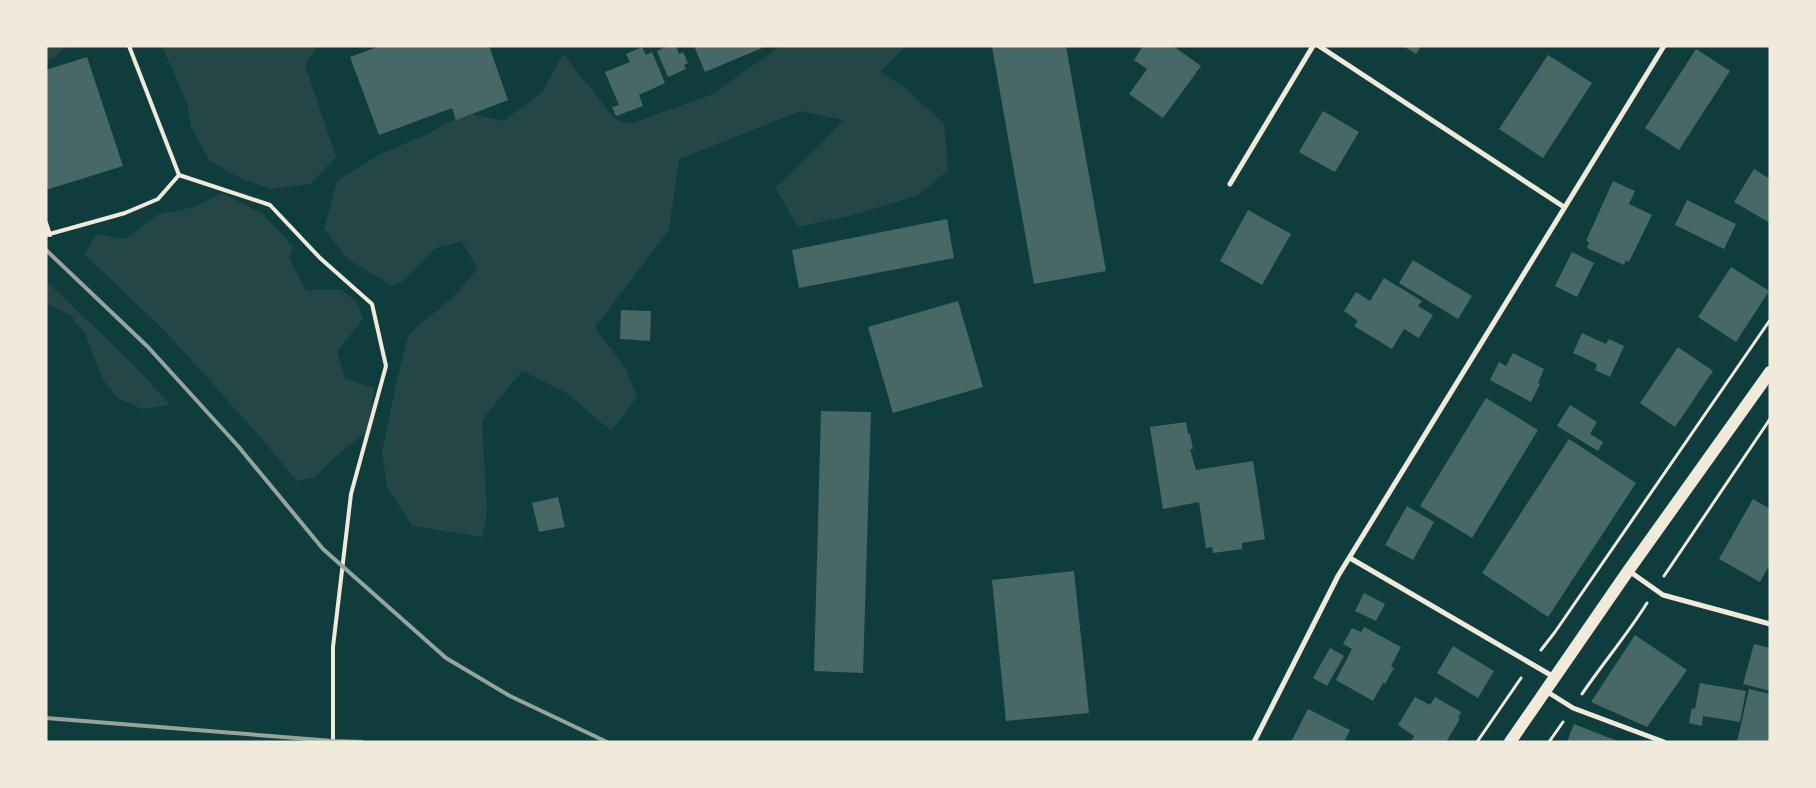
<svg xmlns="http://www.w3.org/2000/svg" width="1816" height="788" viewBox="0 0 1816 788" font-family="Commissioner,sans-serif">
  <style>
    .green { fill: #244646 }
    .building { fill: #486865 }
    .lines { fill: none; stroke-linecap: round; stroke-linejoin: round }
    .path { stroke: #f1e9da; stroke-width: 3 }
    .service { stroke: #f1e9da; stroke-width: 4 }
    .minor { stroke: #f1e9da; stroke-width: 5 }
    .primary { stroke: #f1e9da; stroke-width: 12 }
    .rail { stroke: #97a49c; stroke-width: 4 }
  </style>
  <rect width="100%" height="100%" fill="#0f3d3e"/>
  <!-- green -->
  <path class="green" d="M46,46h21l-13,12 -8,1z
    M162,46h156l-13,19 31,92 -26,27 -40,5 -30,-11 -30,-17 -19,-34 -4,-23z
    M780,46h125l-24,26 24,16 39,35 4,47 -29,25 -69,21 -52,11 -23,-39 45,-43 23,-25 -42,-9 -122,48 -10,71 -74,97 31,42 11,28 -26,34 -44,-38 -45,-22 -40,49 5,94 -5,23 -70,-11 -25,-39 -5,-35 16,-77 11,-41 46,-39 22,-26 -15,-28 -25,7 -35,34 -11,3 -42,-25 -25,-31 13,-48 41,-26 45,-19 44,-23 36,8 39,-29 21,-38 52,65 15,5 83,-30z
    M222,193l42,22 29,31 -4,12 17,32 35,-1 16,13 6,17 -26,33 8,26 29,10 -6,43 -27,21 -26,25 -18,4 -42,-50 -90,-100 -82,-78h3l10,-19 29,5 34,-25 36,-7z
    M46,281l86,82 38,42 -28,4 -23,-10 -16,-19 -18,-46 -15,-19 -23,-11z"/>
  <!-- building -->
  <path class="building" d="M380,46h109l19,54 -52,20 -4,-12 -73,27 -29,-78z
    M668,46h8l3,8 4,-2 5,11 -4,2 2,4 -18,8 -11,-26z
    M694,46h67l1,2 -57,24z
    M1066,46l40,225 -72,13 -42,-237z
    M1143,46h30l28,20 -38,52 -34,-24 18,-25 -13,-9z
    M1403,46h18l-5,8z
    M642,47l4,8 6,-3 13,31 -26,12 4,11 -27,10 -4,-9 7,-2 -14,-33 25,-10 -4,-8z
    M1696,49l34,22 -51,79 -34,-22z
    M1548,55l44,28 -49,75 -44,-29z
    M87,57l36,109 -77,24v-120z
    M1323,111l36,21 -24,40 -36,-20z
    M1754,169l16,10v44l-36,-21z
    M1613,181l22,10 -6,13 23,11 -23,47 -3,-2 -2,5 -37,-17 2,-6 -3,-1z
    M1687,200l49,24 -12,25 -49,-24z
    M1248,210l43,24 -29,51 -42,-24z
    M947,219l7,39 -155,30 -7,-38z
    M1572,252l22,11 -17,34 -22,-11z
    M1413,260l59,36 -14,23 -59,-36z
    M1731,267l38,24 -33,51 -38,-25z
    M1384,278l38,23 -4,5 15,9 -14,23 -15,-9 -12,20 -38,-23 4,-5 -14,-10 12,-19 14,9z
    M958,301l25,86 -90,26 -25,-86z
    M621,310l30,1 -1,30 -30,-2z
    M1582,333l24,11 3,-5 15,7 -14,31 -15,-7 2,-6 -24,-11z
    M1678,347l35,24 -38,56 -35,-24z
    M1513,353l31,16 -6,14 2,1 -9,18 -41,-22 9,-18 7,4z
    M1486,398l52,32 -66,108 -52,-32z
    M1570,405l27,17 -7,12 13,8 -5,9 -41,-25z
    M821,411l50,1 -8,261 -49,-2z
    M1186,422l2,12h2l3,15h-3l6,21 57,-9 12,78 -23,4v6l-29,4 -1,-6 -6,1 -7,-46 -36,7 -13,-82z
    M1569,439l67,44 -88,134 -66,-44z
    M558,497l7,30 -26,5 -7,-29z
    M1753,499l17,10v55l-10,18 -41,-23z
    M1407,506l27,16 -21,38 -28,-15z
    M1074,571l15,142 -83,8 -14,-141z
    M1364,593l21,11 -9,17 -21,-10z
    M1364,627l37,20 -10,19 3,2 -9,16 -2,-1 -10,18 -37,-21 16,-31 -9,-5 9,-16 9,4z
    M1635,635l52,35 -40,57 -56,-25z
    M1754,644l16,4v43l-27,-7z
    M1453,646l41,25 -16,27 -41,-25z
    M1330,648l14,8 -17,30 -14,-8z
    M1700,683l46,8 -6,31 -37,-6 -1,10 -13,-3 3,-15 3,1z
    M1749,689l21,5v48h-33z
    M1415,697l15,8 5,-8 26,15 -3,6 2,1 -14,23h-35l3,-6 -16,-11z
    M1308,709l42,21 -6,12h-53z
    M1574,724l46,18h-53z"/>
  <g class="lines">
    <!-- path -->
    <path class="path" d="M1664,576l106,-157
      M1541,650l14,-18 215,-312
      M1582,694c21,-31 45,-59 65,-91
      M1477,742l44,-64
      M1549,742l14,-20"/>
    <!-- service -->
    <path class="service" d="M179,175l91,30 50,53 52,46 14,62 -35,128 -18,153v95
      M46,223l4,12
      M46,235l79,-22 33,-14 21,-24 -50,-129"/>
    <!-- minor -->
    <path class="minor" d="M1319,46l245,161
      M1230,184l83,-138
      M1350,558l204,119
      M1629,571l34,24 107,29
      M1546,691l27,17 91,34
      M1254,742l84,-166 326,-530"/>
    <!-- primary -->
    <path class="primary" d="M1510,742l118,-171 142,-199"/>
    <!-- rail -->
    <path class="rail" d="M46,250l102,97 90,99 85,103 123,109 64,38 97,46
      M46,718l287,23 29,1"/>
  </g>
  <!-- border -->
  <rect width="1816" height="788" fill="none" stroke="#f1e9da" stroke-width="95"/>
</svg>
